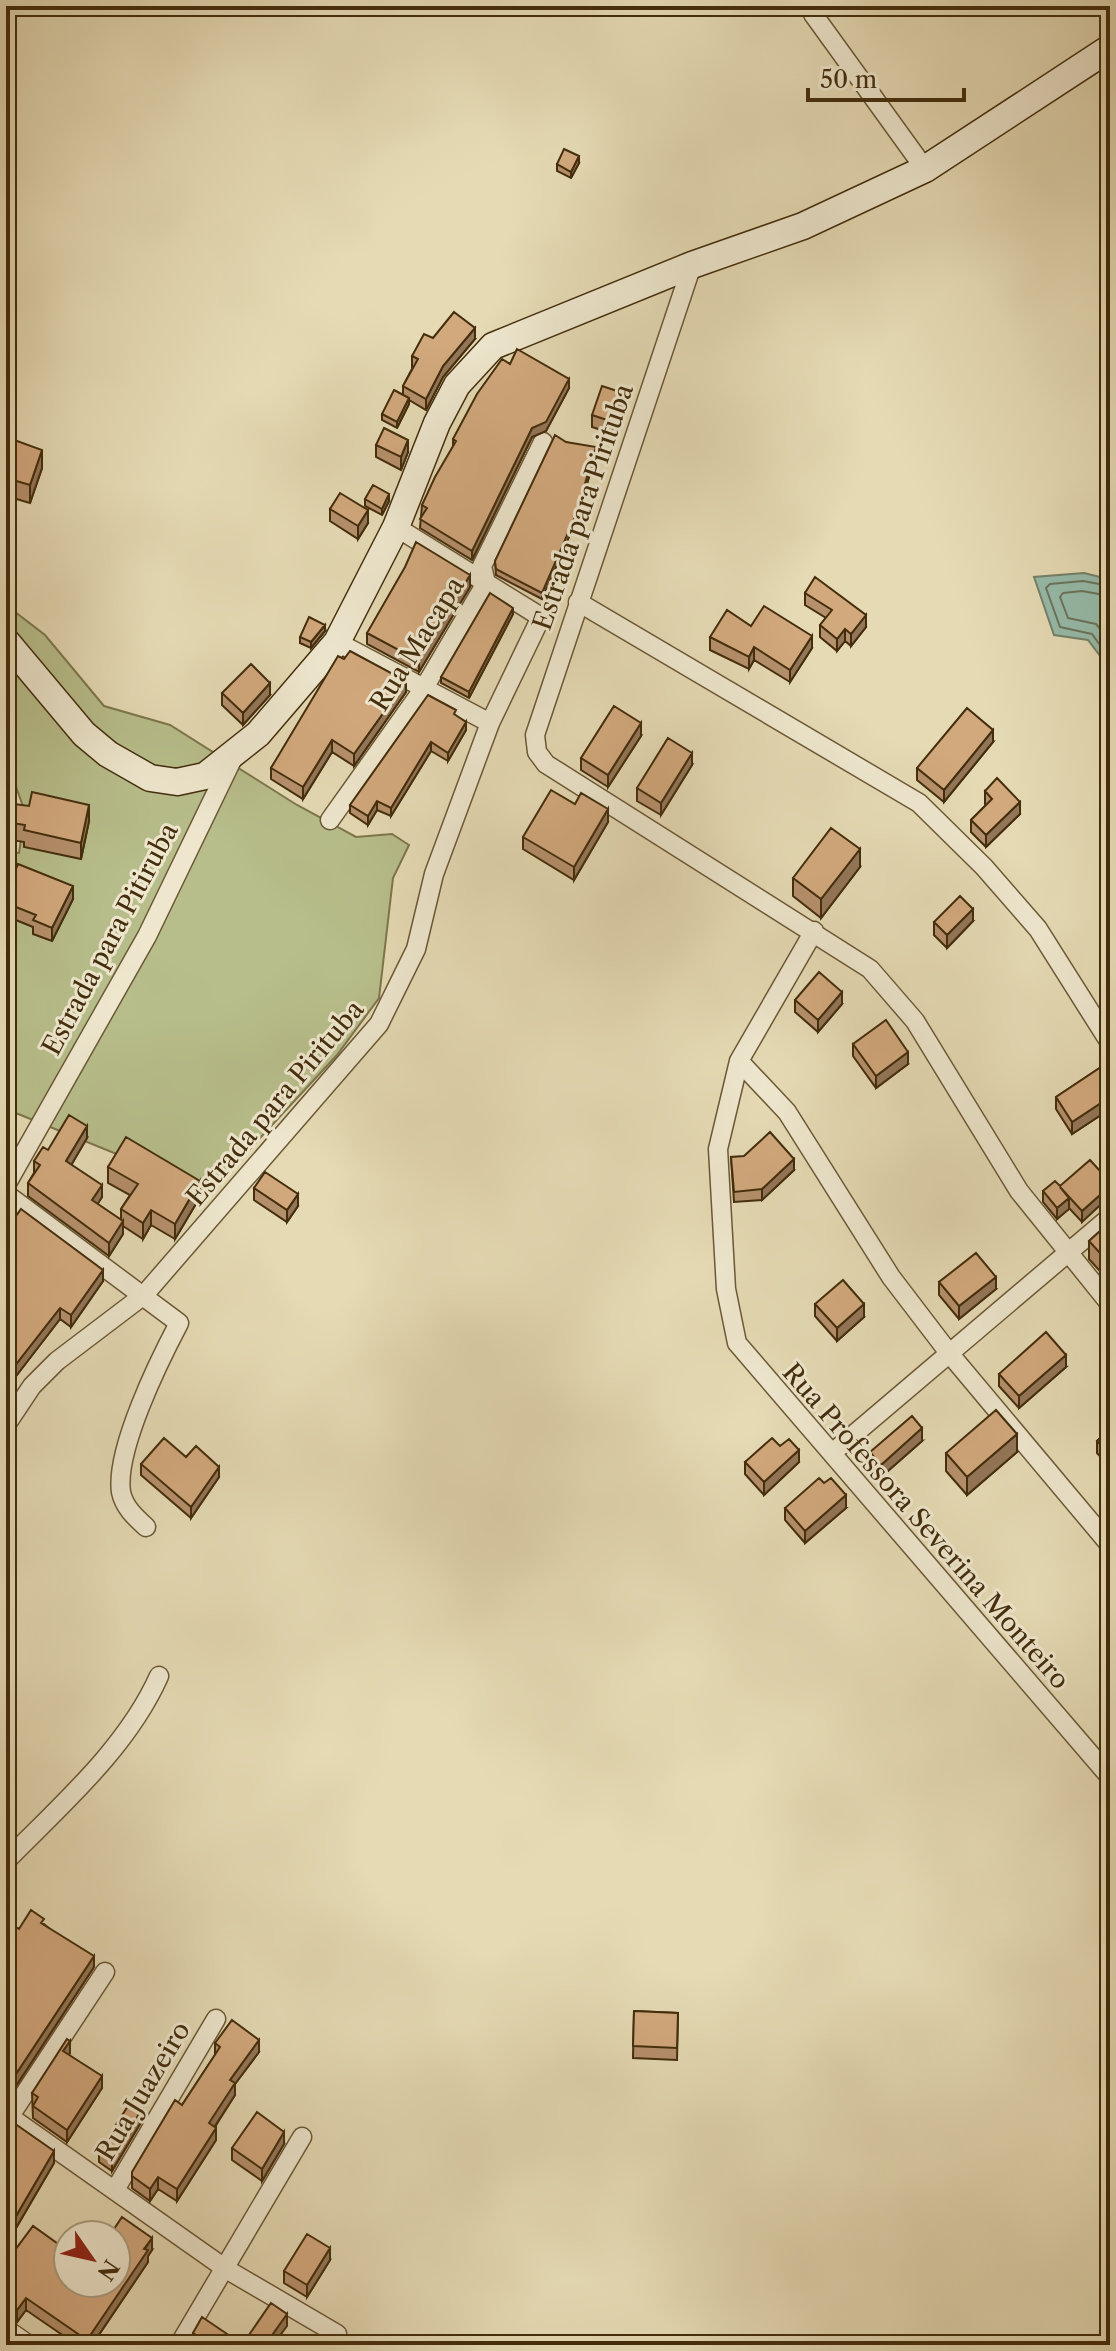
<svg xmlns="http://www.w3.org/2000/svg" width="1116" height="2351" viewBox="0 0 1116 2351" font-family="'Libre Caslon Text',serif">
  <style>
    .green { fill: #b7be8b; stroke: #7d764c; stroke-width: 2 }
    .water { fill: #96bbaa; stroke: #75826b; stroke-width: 2 }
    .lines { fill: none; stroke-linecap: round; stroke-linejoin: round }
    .shore { stroke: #6c745b; stroke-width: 2 }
    .minor-casing { stroke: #6c5836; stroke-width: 21 }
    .secondary-casing { stroke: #432d0c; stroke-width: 29 }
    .minor { stroke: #eee7ce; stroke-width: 18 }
    .secondary { stroke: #eee7ce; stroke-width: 26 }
    .wall { fill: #b5906c; stroke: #432d0c; stroke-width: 2 }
    .shaded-wall { fill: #937658; stroke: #432d0c; stroke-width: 2 }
    .building { fill: #d2a87d; stroke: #432d0c; stroke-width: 2 }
    .labels { text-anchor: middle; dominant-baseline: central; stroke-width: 6; stroke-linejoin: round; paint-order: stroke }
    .street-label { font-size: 26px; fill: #432d0c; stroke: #eee7ce }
  </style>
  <rect width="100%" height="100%" fill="#e5dab4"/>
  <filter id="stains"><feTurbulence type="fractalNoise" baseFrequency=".0025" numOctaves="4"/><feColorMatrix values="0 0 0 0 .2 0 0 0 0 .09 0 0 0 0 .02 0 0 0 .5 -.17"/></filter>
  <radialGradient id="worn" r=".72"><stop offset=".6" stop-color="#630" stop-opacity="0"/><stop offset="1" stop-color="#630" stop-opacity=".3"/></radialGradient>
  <!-- green -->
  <path class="green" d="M6,605l39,30 59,71 66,19 127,80 59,32 36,-3 17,11 -16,33 -14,120 -42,57 -127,137 -204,-83v-257l13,1 6,-41 -10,-28 -9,-3z"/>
  <!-- water -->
  <path class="water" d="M1108,547h2v122l-22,-29 -34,-5 -20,-58 50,-4 24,6z"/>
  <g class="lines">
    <!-- shore -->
    <path class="shore" d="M1110,586l-27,-5 -33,3 -4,4 14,39 32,7 18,25
      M1110,596l-28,-5 -19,2 -3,4 8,21 28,6 14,17"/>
    <!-- minor casing -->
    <g class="minor-casing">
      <path id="minor" d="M814,6l-1,8 112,155
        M692,265l-157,470 2,17 9,12 324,205 45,52 104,170 91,113
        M578,602l341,201 65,64 54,62 72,114
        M337,642l153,81
        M330,820l94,-132 62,-105 -4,-17 61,-124
        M814,931l-75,130 -21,88 8,140 11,54 373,434
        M739,1061l48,51 104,165 58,76 161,192
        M6,1185l141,-249 86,-178
        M6,1194l173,129c-20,38 -64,127 -58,169 3,15 14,25 25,35
        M6,1425l26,-39 25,-25 87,-66 235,-271 37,-75 18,-75 56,-151 51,-106 -145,-90
        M832,1453l278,-236
        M6,1861c55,-56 121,-113 153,-185
        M6,2114l220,155 111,65
        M6,2122l99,-150
        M115,2190l101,-171
        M6,2329l23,16
        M179,2345l123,-208"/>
    </g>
    <!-- secondary casing -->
    <g class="secondary-casing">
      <path id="secondary" d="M6,641l78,93 24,20 42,24 27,4 28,-6 53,-42 79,-92 59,-115 41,-104 20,-38 36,-39 199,-81 111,-39 122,-57 185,-121"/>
    </g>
    <!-- minor -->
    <use href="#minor" class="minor"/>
    <!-- secondary -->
    <use href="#secondary" class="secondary"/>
  </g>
  <!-- wall -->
  <path class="wall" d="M579,163l-8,15 -14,-7v-7z
    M433,338l42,1 -32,38 -17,33 -17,-10v4l-12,24 -15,-8v-6l21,-20v-8l10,-19h-1v-11z
    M510,364l59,24 -23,43 -14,6 -60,123 -52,-32 2,-23 31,-58v-8z
    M623,405l-10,29 -21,-7v-12z
    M6,437l36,31 -12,35 -24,-7z
    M566,442l30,12 -21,69 -33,76 -46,-24 -1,-14z
    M376,445l32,7 -7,18 -25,-13z
    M365,499l24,2 -7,14 -17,-9z
    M330,509l38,14 -10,16 -28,-18z
    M470,587l-51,85 -52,-28v-11z
    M805,593l61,34 -15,19 -6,-5 -8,10 -17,-14v-12l6,-7 -21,-13z
    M513,614l-44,84 -28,-15v-6z
    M751,626l61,22 -22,34 -36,-22 -5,9 -39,-19v-13z
    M325,631l-14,17 -11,-5v-6z
    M344,659l62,33 -52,74 -22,-14 -29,47 -32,-20v-11z
    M222,693l48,2 -27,30 -21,-20z
    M456,716l10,14 -18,31 -17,-10 -40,65 -14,-6 -9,15 -18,-12v-8z
    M641,736l-33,51 -27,-17v-12z
    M993,742l-49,60 -27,-22v-12z
    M692,765l-31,50 -24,-14v-13z
    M985,791l35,23 -34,33 -15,-15v-12l15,-15 -1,-1z
    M6,803l83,18 -8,38 -57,-12v-5l-18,-3z
    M575,804l33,18 -34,58 -51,-31v-12z
    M860,867l-39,51 -28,-22v-18z
    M6,882l67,17 -21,42 -19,-7v-7l-27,-11z
    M973,921l-26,27 -13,-13v-13z
    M795,1000l47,4 -24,28 -23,-20z
    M853,1044l55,20 -32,24 -23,-32z
    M1110,1061v48l-38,25 -16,-25v-12z
    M87,1138l-16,27 31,32 -5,7 24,16v-11l9,-14 -22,-12v-16l92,30 -25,42 -24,-14 -8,14 -20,-13v8l-14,22 -81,-60v-13l6,-10v-12l14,-11z
    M731,1157l63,13 -32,30 -28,2z
    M1110,1182l-28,40 -13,-14 -12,11 -14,-17v-11l17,-5z
    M254,1188l44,18 -11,16 -33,-22z
    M1110,1222v60l-21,-23v-18z
    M6,1230l97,51 -32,46 -11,-8 -54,70z
    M939,1282l57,7 -37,30 -20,-24z
    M815,1304l49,13 -27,24 -22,-25z
    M1066,1367l-47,41 -20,-22v-12z
    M1110,1429v38l-13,-14v-12z
    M922,1441l-41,36 -11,-13v-12z
    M780,1446l19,16 -35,33 -19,-21v-12z
    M1017,1452l-50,43 -21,-24v-18z
    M186,1457l33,20 -28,41 -50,-43v-11z
    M785,1508h61l-41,35 -20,-23z
    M6,1921l13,8 25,-5 50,43 -82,125 -6,-4z
    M634,2011l44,2 -1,47 -44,-2z
    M215,2043l44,9 -24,32v11l-20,32 1,13 -39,61 -19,-12 -8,12 -18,-13v-12l50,-71 33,-50z
    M70,2053l-1,2 33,33 -35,54 -34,-24 -1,-25z
    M143,2119l-31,52 -13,-9v-11z
    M6,2121l48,42 -38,65 -10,-6z
    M284,2144l-22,37 -30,-21v-12z
    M6,2243l62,40 84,-33 -4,6v6l-56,83h-15l-51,-35 -9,12 -11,-3z
    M330,2260l-23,37 -23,-14v-12z
    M193,2333l40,12h-40z"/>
  <!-- shaded-wall -->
  <path class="shaded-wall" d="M579,156v7l-8,15v-6z
    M475,328v11l-32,38 -17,33v-11l17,-33z
    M569,379v9l-23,43 -14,6 -60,123v-9l60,-123z
    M623,393v12l-10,29v-12z
    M409,398v6l-12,24v-6z
    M408,440v12l-7,18v-13z
    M596,447v7l-21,69 -33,76v-6z
    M42,450v18l-12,35v-18z
    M389,494v7l-7,14v-6z
    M368,510v13l-10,16v-13z
    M470,575v12l-51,85v-11z
    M513,608v6l-44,84v-6z
    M866,615v12l-15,19v-12z
    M325,625v6l-14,17v-6z
    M845,629v12l-8,10v-12z
    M812,636v12l-22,34v-12z
    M754,647v13l-5,9v-12z
    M406,681v11l-52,74v-12z
    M270,683v12l-27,30v-12z
    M466,722v8l-18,31v-8z
    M641,723v13l-33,51v-12z
    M993,730v12l-49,60v-12z
    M332,740v12l-29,47v-12z
    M431,742v9l-40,65v-8z
    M692,753v12l-31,50v-12z
    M377,801v9l-9,15v-9z
    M1020,802v12l-34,33v-12z
    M89,805v16l-8,38v-16z
    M608,809v13l-34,58v-13z
    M860,849v18l-39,51v-19z
    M73,886v13l-21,42v-13z
    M973,909v12l-26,27v-13z
    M842,992v12l-24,28v-12z
    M908,1052v12l-32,24v-12z
    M1110,1097v12l-38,25v-12z
    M87,1126v12l-21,36v-13z
    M794,1159v11l-32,30v-11z
    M200,1181v16l-25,42v-15z
    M102,1185v12l-10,16v-13z
    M1110,1186v10l-28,26v-11z
    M298,1194v12l-11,16v-12z
    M1069,1198v11l-12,10v-11z
    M151,1210v15l-8,14v-16z
    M123,1221v13l-14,22v-13z
    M103,1270v11l-32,46v-12z
    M996,1277v12l-37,30v-13z
    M864,1304v13l-27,24v-13z
    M60,1308v11l-54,70v-12z
    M1066,1355v12l-47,41v-12z
    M922,1428v13l-41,36v-12z
    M1017,1434v18l-50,43v-18z
    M799,1450v12l-35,33v-13z
    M219,1467v10l-28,41v-11z
    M846,1495v13l-41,35v-12z
    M94,1956v11l-82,125v-12z
    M259,2040v12l-24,32v11l-26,40v-12l21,-43z
    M70,2041v12l-7,10v-12z
    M102,2076v12l-35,54v-12z
    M143,2107v12l-31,52v-11z
    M216,2128v12l-39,61v-12z
    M284,2132v12l-22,37v-12z
    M54,2151v12l-38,65v-12z
    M158,2177v12l-8,12v-12z
    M152,2238v12l-4,6v6l-56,83h-5v-5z
    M330,2248v12l-23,37v-12z
    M26,2298v12l-9,12v-12z
    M287,2314v12l-14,19h-8z"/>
  <!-- building -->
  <path class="building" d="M564,149l15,7 -8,16 -14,-8z
    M454,312l21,16 -32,38 -17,33 -23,-13 15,-27 -6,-3 12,-22 9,4z
    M517,349l52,30 -23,43 -14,6 -60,123 -52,-32 7,-11 -5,-3 13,-28 21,-36 -3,-2 24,-45 25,-35 8,5z
    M602,386l21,7 -10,29 -21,-7z
    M394,390l15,8 -12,24 -15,-8z
    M384,428l24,12 -7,17 -25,-12z
    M555,435l11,7 30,5 -21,70 -33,76 -46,-24 -1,-8z
    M6,437l36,13 -12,35 -24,-7z
    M373,485l16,9 -7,15 -17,-10z
    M340,493l28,17 -10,16 -28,-17z
    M416,542l54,33 -51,86 -52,-28 38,-66z
    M815,577l51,38 -15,19 -6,-5 -8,10 -17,-14 12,-15 -27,-17z
    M490,593l23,15 -44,84 -28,-15z
    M764,606l48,30 -22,34 -36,-23 -5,10 -39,-20 17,-27 24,16z
    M309,617l16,8 -14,17 -11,-5z
    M350,651l56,30 -52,73 -22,-14 -29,47 -32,-19 67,-112 6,3z
    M251,664l19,19 -27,30 -21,-20z
    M428,695l28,15 -2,4 12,8 -18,31 -17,-11 -40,66 -14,-7 -9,15 -18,-11z
    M614,706l27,17 -33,52 -27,-17z
    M967,708l26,22 -49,60 -27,-22z
    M668,738l24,15 -31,50 -24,-15z
    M997,778l23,24 -34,33 -15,-15 21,-21 -7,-8z
    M551,790l24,14 6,-11 27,16 -34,58 -51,-30z
    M32,792l57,13 -8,38 -57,-13 1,-5 -19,-3v-19l23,3z
    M831,828l29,21 -39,50 -28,-21z
    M18,864l55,22 -21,42 -19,-8 3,-5 -30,-12v-21l4,2z
    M960,896l13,13 -26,26 -13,-13z
    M819,972l23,20 -24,28 -23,-20z
    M886,1020l22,32 -32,24 -23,-32z
    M1110,1061v36l-38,25 -16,-25z
    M69,1115l18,11 -21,35 36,24 -10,15 31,21 -14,22 -81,-60 12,-18 -6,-4 9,-14 5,3z
    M770,1132l24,27 -32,30 -28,3 -3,-35 13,-1z
    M126,1137l74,44 -25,43 -24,-14 -8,13 -22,-14 17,-25 -30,-17z
    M1090,1160l20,22v4l-28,25 -22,-24 9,11 -12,10 -14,-17 12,-10 5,5z
    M265,1172l33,22 -11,16 -33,-22z
    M21,1209l82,61 -32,45 -11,-7 -54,69v-147z
    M1110,1222v42l-21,-23z
    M976,1253l20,24 -37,29 -20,-24z
    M843,1280l21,24 -27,24 -22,-24z
    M1046,1332l20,23 -47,41 -20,-22z
    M996,1410l21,24 -50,43 -21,-24z
    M912,1416l10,12 -41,37 -11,-13z
    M1110,1429v26l-13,-14z
    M164,1438l22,19 10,-11 23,21 -28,40 -50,-43z
    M772,1438l8,8 9,-7 10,11 -35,32 -19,-20z
    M819,1478l5,5 7,-5 15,17 -41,36 -20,-23z
    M31,1910l13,9 -3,4 53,33 -82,124 -6,-4v-155l13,8z
    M634,2011l44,2 -1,35 -44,-2z
    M232,2020l27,20 -29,40 5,3 -26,40 7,5 -39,61 -19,-12 -8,12 -18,-13v-4l43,-72 7,5 38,-58 -5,-4z
    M67,2039l3,2 -7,10 39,25 -35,54 -34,-24 5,-9 -6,-4z
    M132,2100l11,7 -31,53 -13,-9z
    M257,2112l27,20 -22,37 -30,-21z
    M6,2121h5l43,30 -38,65 -10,-6z
    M122,2217l30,21 -8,11 4,1 -61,90 -61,-42 -9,12 -11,-3v-64l9,7 18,-24 35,25v32h48v-48h-6z
    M307,2234l23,14 -23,37 -23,-14z
    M271,2303l16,11 -22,31h-23z
    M202,2317l31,21 -4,7h-18l-18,-12z"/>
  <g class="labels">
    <!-- street labels -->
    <g class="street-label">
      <text transform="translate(583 507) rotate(-71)">Estrada para Pirituba</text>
      <text transform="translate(417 644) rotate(-58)">Rua Macapa</text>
      <text transform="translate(110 939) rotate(-62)">Estrada para Pitiruba</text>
      <text transform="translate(275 1103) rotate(-50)">Estrada para Pirituba</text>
      <text transform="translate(926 1526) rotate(49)">Rua Professora Severina Monteiro</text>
      <text transform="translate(143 2091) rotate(-59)">Rua Juazeiro</text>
    </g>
  </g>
  <!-- margin -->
  <rect width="1116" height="2351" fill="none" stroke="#e5dab4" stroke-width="32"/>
  <rect x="8" y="8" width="1100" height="2335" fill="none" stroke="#432d0c" stroke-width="4"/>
  <rect x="16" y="16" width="1084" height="2319" fill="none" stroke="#432d0c" stroke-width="2"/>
  <!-- north arrow -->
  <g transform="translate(92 2259) rotate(124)"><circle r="38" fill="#eee7ce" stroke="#aa9d80" stroke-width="2"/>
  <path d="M0-6L14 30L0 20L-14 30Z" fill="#8f2418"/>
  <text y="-12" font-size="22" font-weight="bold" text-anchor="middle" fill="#432d0c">N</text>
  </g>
  <!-- scale -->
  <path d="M808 88v12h156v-12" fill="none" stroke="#432d0c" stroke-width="4"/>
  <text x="820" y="88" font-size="24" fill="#432d0c" stroke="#eee7ce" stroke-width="6" paint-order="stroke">50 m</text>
  <rect width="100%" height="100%" filter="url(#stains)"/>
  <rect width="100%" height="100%" fill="url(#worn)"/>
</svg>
